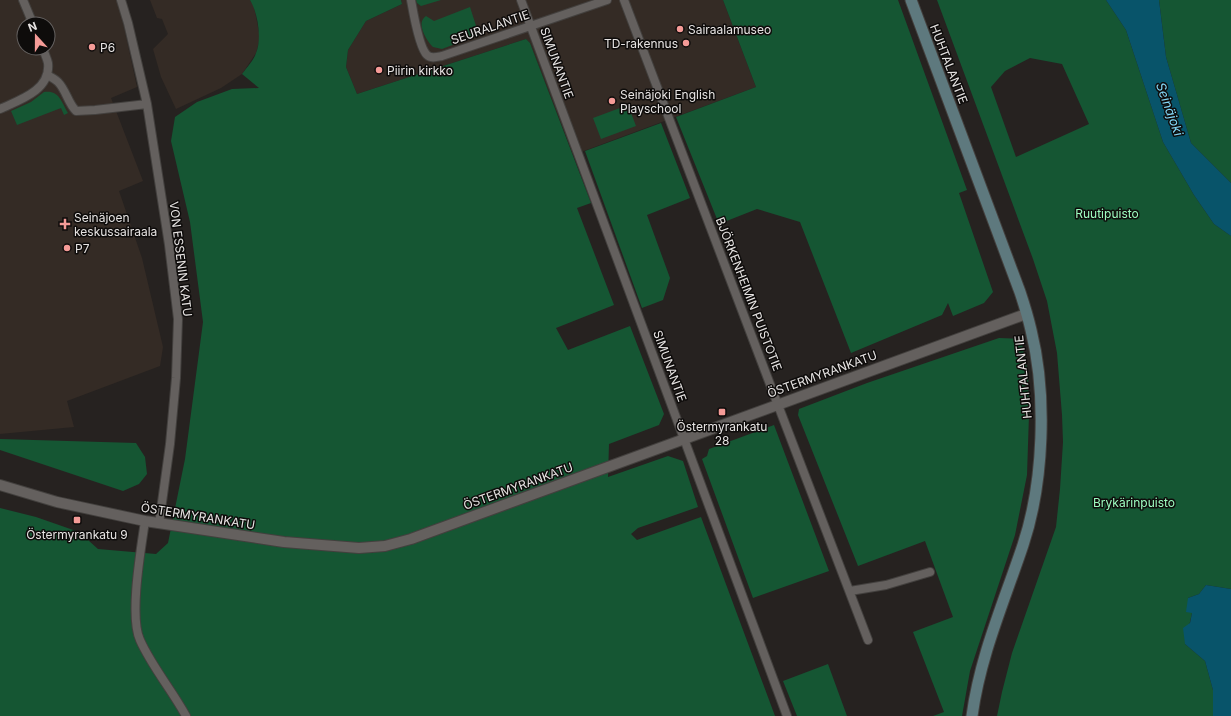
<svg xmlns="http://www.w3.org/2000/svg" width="1231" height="716" viewBox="0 0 1231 716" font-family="Inter,sans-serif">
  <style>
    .built { fill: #342b25; fill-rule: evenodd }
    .green { fill: #155633; fill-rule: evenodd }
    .water { fill: #08546a }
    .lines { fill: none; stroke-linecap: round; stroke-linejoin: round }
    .minor-casing { stroke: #43403e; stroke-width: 10 }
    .tertiary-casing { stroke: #43403e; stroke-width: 12 }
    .secondary-casing { stroke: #43403e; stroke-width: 13 }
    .minor { stroke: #64605e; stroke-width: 8 }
    .tertiary { stroke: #64605e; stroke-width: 10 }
    .secondary { stroke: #5e797e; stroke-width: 11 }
    .poi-dot { fill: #f59b97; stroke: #0e0c0b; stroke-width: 1.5 }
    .labels { text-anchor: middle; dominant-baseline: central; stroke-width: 3; stroke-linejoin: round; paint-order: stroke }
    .street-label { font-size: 12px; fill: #e7e4e3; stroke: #0e0c0b }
    .poi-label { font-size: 12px; fill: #e7e4e3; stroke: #0e0c0b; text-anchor: start }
    .park-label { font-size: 12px; fill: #9dfdc0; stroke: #0e0c0b }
    .water-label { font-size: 13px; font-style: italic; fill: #82d7f7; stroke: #0e0c0b }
  </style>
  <rect width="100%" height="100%" fill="#262220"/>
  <!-- built -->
  <path class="built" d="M0,0h117l5,18 15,69 -26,11 32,83 -24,10 23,67 21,89 -3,19 -93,35 7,26 -74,7zM24,24h24v24h-24z
    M150,0h100l4,6 6,32 -4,15 -14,21 -21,14 -45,21 -15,-32 -8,-28 15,-15 -6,-15 -5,-1z
    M401,0h322l33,87 -183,68 -43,-112 -4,-4 -169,55 -11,-27 2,-17 18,-29 36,-17z"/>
  <!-- green -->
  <path class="green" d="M250,0h151l1,4 -36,17 -18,29 -2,17 11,27 169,-55 4,4 61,160 -14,5 37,97 -58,23 12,22 62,-24 34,88 -5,11 -50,19 -1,33 60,-21 15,5 15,46 -60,21 -7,6 6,6 64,-23 74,199h-775v-208l36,9 43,15 19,17 58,5 12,-11 17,-84 18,-137 -13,-100 -19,-81 4,-24 22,-15 35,-13 27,-1 -17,-14c5,-7 12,-14 14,-21 6,-14 2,-40 -6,-53z
    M416,0h25l-20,6 -4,-3z
    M723,0h175l69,190 -8,3 34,99 -9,11 -31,13 -5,-13 -6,12 -91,38 -51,-131 -43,-13 -38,15 -43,-107 80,-30z
    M937,0h169l20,30 37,112 31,53 20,29 17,12v353l-25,-4 -7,9 -11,4 4,15 -7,31 20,17 8,29v26h-216l5,-24 10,-39 44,-126 4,-38 3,-47 -1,-27 -5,-62 -10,-52 -14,-42zM1030,58l32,6 27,60 -73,33 -25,-70 14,-16z
    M1159,0h72v183l-40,-40 -25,-86z
    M470,7l9,28 -37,14 -9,-2c-6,-6 -18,-24 -7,-31l8,5z
    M44,92c15,-2 17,9 24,21l-4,2 -3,-7 -44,17 -6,-14 20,-9z
    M628,105l8,21 -35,13 -8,-21z
    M661,123l29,75 -43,17 23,63 -7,22 -21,8 -57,-157z
    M999,338l22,1 7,34 1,42 -2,60 -12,60 -45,136 -8,45h-29l11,-4 -31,-80 40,-15 -28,-76 -67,25 -60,-151 1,-6 68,-26z
    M774,425l55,146 -76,27 -51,-139 5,-3 2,-7z
    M0,439l136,4 9,14 2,17 -8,10 -16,7 -123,-41z
    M828,664l19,52h-50l-14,-35z"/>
  <!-- water -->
  <path class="water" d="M1106,0h53l7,57 25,86 40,40v53l-17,-12 -20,-29 -31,-53 -37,-112z
    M1206,585l25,4v127h-18v-26l-8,-29 -20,-17 -2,-16 7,-5 2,-10 -6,-1 2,-14 11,-4z"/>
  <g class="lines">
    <!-- minor casing -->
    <g class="minor-casing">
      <path id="minor" d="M23,0l10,24
        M121,0l7,23 19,81 22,141 9,74 -2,59 -6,66 -11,80
        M411,0c2,11 8,48 16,55 4,4 10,2 15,1l165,-56
        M521,0l266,716
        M624,0l149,392 95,248
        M47,75c4,2 8,4 11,7 8,8 10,21 18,29l19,-1 52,-6
        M0,109c20,-9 51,-19 48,-46 -1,-5 -4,-10 -5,-15
        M145,521c-4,28 -16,95 -5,119 12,27 32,50 46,76
        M850,591l36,-6 44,-13"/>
    </g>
    <!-- tertiary casing -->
    <g class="tertiary-casing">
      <path id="tertiary" d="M0,485l57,17 88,19 139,21 75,6 26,-2 26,-7 615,-225"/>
    </g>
    <!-- secondary casing -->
    <g class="secondary-casing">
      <path id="secondary" d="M911,0l109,292c4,12 8,25 11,38 16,64 13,152 -8,215 -19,57 -43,111 -51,171"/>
    </g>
    <!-- minor -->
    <use href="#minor" class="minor"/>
    <!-- tertiary -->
    <use href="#tertiary" class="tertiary"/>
    <!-- secondary -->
    <use href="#secondary" class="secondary"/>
  </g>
  <!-- markers -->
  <g class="poi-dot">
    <circle cx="680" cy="29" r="4"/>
    <circle cx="686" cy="43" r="4"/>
    <circle cx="92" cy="47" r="4"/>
    <circle cx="379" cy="70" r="4"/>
    <circle cx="612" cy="101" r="4"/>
    <path d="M63 218h4v4h4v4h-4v4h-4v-4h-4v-4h4z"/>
    <circle cx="67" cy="248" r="4"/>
    <rect x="718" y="408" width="8" height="8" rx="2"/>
    <rect x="73" y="516" width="8" height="8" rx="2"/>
  </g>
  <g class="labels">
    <!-- street labels -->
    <g class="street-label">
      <text transform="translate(490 27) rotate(-19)">SEURALANTIE</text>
      <text transform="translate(557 63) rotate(70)">SIMUNANTIE</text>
      <text transform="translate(949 64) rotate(69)">HUHTALANTIE</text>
      <text transform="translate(181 259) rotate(83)">VON ESSENIN KATU</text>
      <text transform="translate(749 294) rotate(69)">BJÖRKENHEIMIN PUISTOTIE</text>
      <text transform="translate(670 366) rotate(70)">SIMUNANTIE</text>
      <text transform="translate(822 374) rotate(-20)">ÖSTERMYRANKATU</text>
      <text transform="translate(1023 377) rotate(-96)">HUHTALANTIE</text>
      <text transform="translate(518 486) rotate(-20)">ÖSTERMYRANKATU</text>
      <text transform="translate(198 516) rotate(9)">ÖSTERMYRANKATU</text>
    </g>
    <!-- poi labels -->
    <g class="poi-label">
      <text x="688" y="29">Sairaalamuseo</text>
      <text x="678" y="43" text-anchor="end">TD-rakennus</text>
      <text x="100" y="47">P6</text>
      <text x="387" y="70">Piirin kirkko</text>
      <text x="620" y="94">Seinäjoki English<tspan x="620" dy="14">Playschool</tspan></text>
      <text x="74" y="217">Seinäjoen<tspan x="74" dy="14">keskussairaala</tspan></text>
      <text x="75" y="248">P7</text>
      <text x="722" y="426" text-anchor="middle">Östermyrankatu<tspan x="722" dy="14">28</tspan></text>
      <text x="77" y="534" text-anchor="middle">Östermyrankatu 9</text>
    </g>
    <!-- park labels -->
    <g class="park-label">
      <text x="1107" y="213">Ruutipuisto</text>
      <text x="1134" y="502">Brykärinpuisto</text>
    </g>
    <!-- water labels -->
    <g class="water-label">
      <text transform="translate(1170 109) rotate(70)">Seinäjoki</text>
    </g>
  </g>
  <!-- north arrow -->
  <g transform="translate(36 36) rotate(339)"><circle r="19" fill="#0e0c0b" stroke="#656261"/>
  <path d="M0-3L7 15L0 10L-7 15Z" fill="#f59b97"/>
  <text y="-6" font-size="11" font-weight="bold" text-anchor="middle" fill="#e7e4e3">N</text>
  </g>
</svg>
